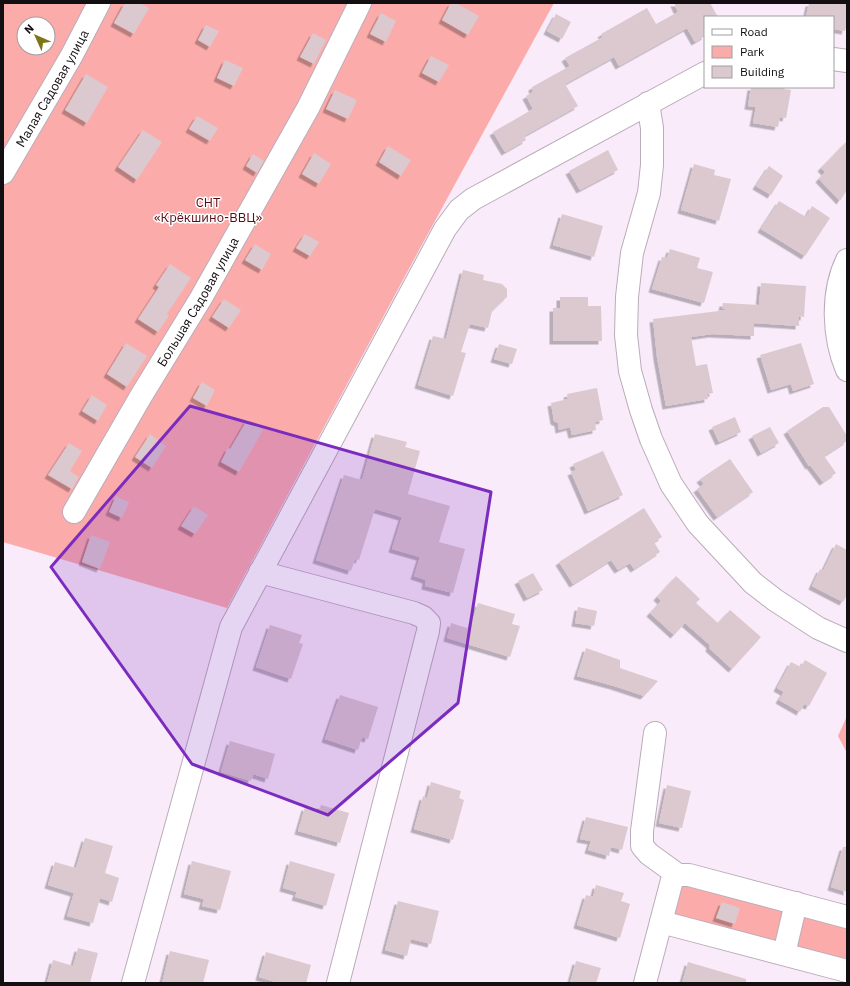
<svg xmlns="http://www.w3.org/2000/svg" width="850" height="986" viewBox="0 0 850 986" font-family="'IBM Plex Sans',sans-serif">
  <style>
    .green { fill: #fbacaa; fill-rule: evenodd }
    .building { fill: #dcc8cf; filter: url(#shadow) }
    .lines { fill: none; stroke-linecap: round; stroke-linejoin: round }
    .minor-casing { stroke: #baacba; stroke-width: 24 }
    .minor { stroke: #fff; stroke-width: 22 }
    .marked { fill: #7b2cbf; fill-opacity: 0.2; stroke: #7b2cbf; stroke-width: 3; stroke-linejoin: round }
    .labels { text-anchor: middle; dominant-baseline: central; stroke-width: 3; stroke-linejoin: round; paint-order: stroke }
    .street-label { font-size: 13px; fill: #120e12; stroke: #fff }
    .park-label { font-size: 13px; fill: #580e16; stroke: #fff }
  </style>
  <defs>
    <filter id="shadow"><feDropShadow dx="-3.5" dy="3.5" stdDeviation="0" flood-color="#0004"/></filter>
  </defs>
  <rect width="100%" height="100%" fill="#f9ebf9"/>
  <!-- green -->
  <path class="green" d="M3,3h551l-136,249 -191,356 -224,-66zM24,24h24v24h-24z
    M847,716v37l-9,-17z
    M680,881l112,29 -9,35 -111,-30z
    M798,912l49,13v38l-58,-16z"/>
  <!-- building -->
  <path class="building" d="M125,3h15l9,5 -15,26 -20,-11z
    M451,3h5l23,13 -11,19 -26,-15z
    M674,3h36l8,14h-13v19l-10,6 -8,-14 -68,38 -5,-9 -49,27 13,22 -54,30 2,4 -21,12 -12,-20 40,-23 -7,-13 7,-4 -1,-5 38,-21 -5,-8 38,-21 -2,-3 46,-26 9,16 22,-12z
    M809,3h38v20l-2,8 -12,-2v-12h-27z
    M381,13l15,8 -10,21 -16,-8z
    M556,14l15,8 -9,17 -15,-8z
    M206,25l13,6 -9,16 -12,-7z
    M313,33l13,7 -12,24 -14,-7z
    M431,56l18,9 -10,17 -17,-9z
    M225,60l18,8 -9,18 -17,-8z
    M86,74l22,13 -21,36 -22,-13z
    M751,87h33v2l7,1 -5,28 -6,-1 -2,10 -25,-4 3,-16 -8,-1z
    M335,90l22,10 -9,19 -22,-10z
    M197,116l21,12 -8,13 -21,-12z
    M143,130l19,12 -25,38 -19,-13z
    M847,141v49l-7,11 -21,-22 6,-7 -4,-4z
    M388,146l23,14 -10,16 -22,-14z
    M608,150l10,20 -38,20 -11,-19z
    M314,153l17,11 -12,20 -17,-10z
    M253,154l11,7 -7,12 -11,-7z
    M694,164l21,6 -1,5 17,4 -12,42 -38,-11z
    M769,166l14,10 -12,19 -15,-9z
    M779,201l27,16 6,-11 18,12 -25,38 -44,-27z
    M562,214l41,12 -9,31 -41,-12z
    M305,234l14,8 -9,14 -14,-8z
    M255,244l16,10 -9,16 -17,-10z
    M670,249l30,9 -3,10 16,4 -9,31 -52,-14 10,-32 5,1z
    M170,264l21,14 -24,36 2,2 -11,16 -20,-13 21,-32 -3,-2z
    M463,270l21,5 -1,5 19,4 5,5v8l-15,14 -4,17 -18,-4 -9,28 5,1 -13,43 -35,-11 15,-49 13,3z
    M761,283l45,3 -2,31 -5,-1v10l-45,-3v13l-42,-2 -21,3 5,29 11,-2 6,29 -6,1 1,5 -42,7 -9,-49 -4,-38 74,-9 -5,-2 1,-5 36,2z
    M560,297h28v9h13l1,35h-49v-33h7z
    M224,299l17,11 -12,18 -17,-11z
    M126,343l21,13 -20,31 -20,-13z
    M801,343l13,41 -21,7 -2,-7 -20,6 -11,-35z
    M499,344l18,5 -5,15 -18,-5z
    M202,382l13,8 -8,16 -14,-8z
    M597,388l6,32 -8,2 1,8 -24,5 -2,-8 -11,3 -1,-7 -4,-2 -3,-18 17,-4 -1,-5z
    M92,395l15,10 -9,16 -16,-10z
    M823,407h6l18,29v5l-23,15 12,17 -13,9 -13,-17 -1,1 -22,-35z
    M735,417l6,15 -22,10 -7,-15z
    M247,420l16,10 -24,42 -18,-10 7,-14 2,1z
    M770,427l9,16 -18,10 -9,-17z
    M150,434l16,12 -14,22 -17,-11z
    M375,434l32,8 -2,5 15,4 -12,43 42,12 -11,36 26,7 -12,44 -28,-7 1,-6 -12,-4 6,-19 -28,-8 10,-32 -27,-8 -16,51 -4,-1 -4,12 -35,-11 28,-85 18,5z
    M69,443l13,8 -12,20 9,6 -7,12 -24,-14z
    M603,451l20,44 -35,16 -17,-39 5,-2 -3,-6z
    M730,459l23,33 -36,25 -20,-28 7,-5 -4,-5z
    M116,496l13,6 -7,16 -13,-6z
    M194,506l14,9 -13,19 -14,-8z
    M644,508l18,29 -8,5 6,10 -26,17 -4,-6 -12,7 -7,-10 -38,24 -14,-22z
    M91,535l19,7 -10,27 -18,-7z
    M836,544l11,6v45l-4,7 -31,-16 8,-17 3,2z
    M533,573l10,17 -16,8 -9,-17z
    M676,576l24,23 -4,4 22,20 12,-13 31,27 -29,32 -23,-21 1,-3 -25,-22 -11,12 -24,-22 11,-12 -4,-4z
    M478,603l37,11 -3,10 8,2 -10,31 -63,-19 4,-15 19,6z
    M578,607l19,4 -3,15 -19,-3z
    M270,625l32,10 -3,8 4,1 -12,35 -35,-12z
    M586,648l34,12v8l38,13 -14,15 -30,-10 -37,-10z
    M805,660l22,13 -18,33 -5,-2 -4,8 -21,-12 5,-8 -7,-4 14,-26 10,5z
    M340,695l38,12 -10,32 -6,-2 -4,13 -33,-11z
    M230,741l45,13 -7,25 -15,-5 -2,7 -30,-9z
    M431,782l30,9 -2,7 5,2 -11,40 -39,-11 9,-33 4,2z
    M667,785l24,6 -9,37 -23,-5z
    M321,805l28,8 -9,30 -42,-12 7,-24 14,4z
    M586,817l42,10 -6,23 -11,-3 -2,9 -21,-6 3,-9 -11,-2z
    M85,838l28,8 -8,27 14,5 -7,24 -12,-4 -7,25 -26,-7 7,-23 -26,-8 7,-23 21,6z
    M843,847h4v45l-16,-5z
    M192,861l39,10 -11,39 -18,-4 2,-7 -20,-5z
    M290,861l45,13 -9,32 -31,-9 2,-5 -14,-4z
    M596,885l28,8 -3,8 9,3 -10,34 -43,-13 9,-30 7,2z
    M398,901l41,10 -8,33 -20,-5 -4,17 -22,-6z
    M722,902l18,6 -5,16 -19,-6z
    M78,948l20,5 -8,30h-43l6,-23 20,6z
    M170,951l39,9 -6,23h-41z
    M266,952l45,13 -5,18h-27l-20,-6z
    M576,961l25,7 -5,15h-26z
    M688,962l58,17v4h-64z"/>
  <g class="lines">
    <!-- minor casing -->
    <g class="minor-casing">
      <g id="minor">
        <path d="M833,59l14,2"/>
        <path d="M648,103l4,25v37l-3,28 -17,60 -5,44 -1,38 4,36 11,39 10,29 20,45 27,40 55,59 22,17 43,28 29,13"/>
        <path id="s1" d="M3,173l69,-118 27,-52"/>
        <path d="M847,260c-16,33 -14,77 0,110"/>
        <path id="s2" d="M74,512l67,-116 60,-98 107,-190 52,-105"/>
        <path d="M260,572l154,41 9,4 6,6 -1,8 -90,352"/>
        <path d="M655,733l-13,98v15l7,8 29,21"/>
        <path d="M661,922l186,49"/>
        <path d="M784,954l12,-51"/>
        <path d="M133,983l98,-356 214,-398 14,-19 14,-11 232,-126"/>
        <path d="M645,983l27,-103 6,-5h11l158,42"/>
      </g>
    </g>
    <!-- minor -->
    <use href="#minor" class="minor"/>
  </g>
  <!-- marked area -->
  <path class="marked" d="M190,406l301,86 -33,211 -130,112 -136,-51 -141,-197z"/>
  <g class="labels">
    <!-- street labels -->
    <g class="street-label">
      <text stroke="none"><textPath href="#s1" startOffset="98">Малая Садовая улица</textPath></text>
      <text stroke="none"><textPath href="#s2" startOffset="244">Большая Садовая улица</textPath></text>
    </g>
    <!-- park labels -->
    <g class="park-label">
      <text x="208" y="202">СНТ<tspan x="208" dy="15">«Крёкшино-ВВЦ»</tspan></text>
    </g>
  </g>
  <!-- border -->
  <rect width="850" height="986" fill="none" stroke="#120e12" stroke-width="8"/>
  <!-- legend -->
  <rect x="704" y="16" width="130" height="72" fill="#ffffff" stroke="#a09fa0"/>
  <rect x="712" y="29" width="20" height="6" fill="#ffffff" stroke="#a09fa0"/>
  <text x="740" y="36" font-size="12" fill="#120e12">Road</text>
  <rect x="712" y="46" width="20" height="12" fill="#fbacaa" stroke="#a09fa0"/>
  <text x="740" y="56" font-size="12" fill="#120e12">Park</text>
  <rect x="712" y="66" width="20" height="12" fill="#dcc8cf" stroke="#a09fa0"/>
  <text x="740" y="76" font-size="12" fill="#120e12">Building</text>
  <!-- north arrow -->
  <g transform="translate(36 36) rotate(315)"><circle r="19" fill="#ffffff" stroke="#a09fa0"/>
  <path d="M0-3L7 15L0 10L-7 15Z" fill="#7c7519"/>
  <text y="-6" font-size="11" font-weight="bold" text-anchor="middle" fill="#120e12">N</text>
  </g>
</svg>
